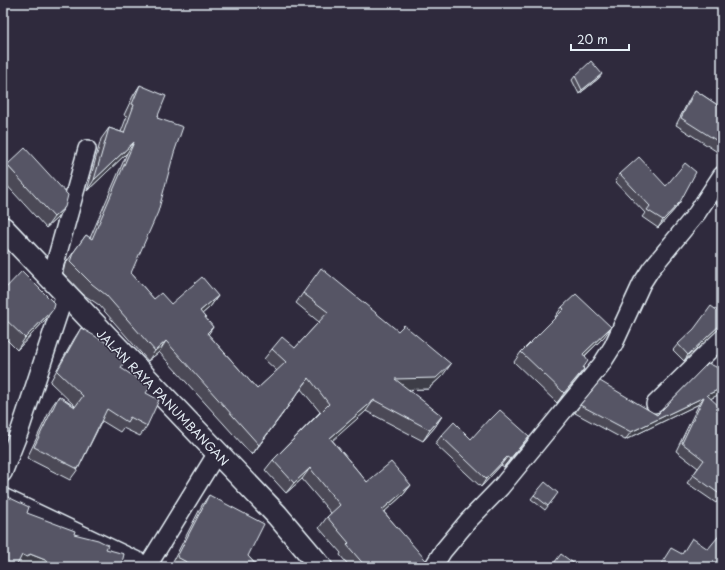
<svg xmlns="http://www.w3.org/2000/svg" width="725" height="570" viewBox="0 0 725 570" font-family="'Playpen Sans',sans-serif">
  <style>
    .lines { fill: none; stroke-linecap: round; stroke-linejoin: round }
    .minor-casing { stroke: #e8f1f8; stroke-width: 20 }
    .secondary-casing { stroke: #e8f1f8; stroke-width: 25 }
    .minor { stroke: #2f2a3d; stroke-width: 17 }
    .secondary { stroke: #2f2a3d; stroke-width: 22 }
    .wall { fill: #4b4957; stroke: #e8f1f8 }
    .shaded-wall { fill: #3d3c47; stroke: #e8f1f8 }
    .building { fill: #575565; stroke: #e8f1f8 }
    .labels { text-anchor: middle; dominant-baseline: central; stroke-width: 3; stroke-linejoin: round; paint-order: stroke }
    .street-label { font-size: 12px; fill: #e8f1f8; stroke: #2f2a3d }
  </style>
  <rect width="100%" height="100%" fill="#2f2a3d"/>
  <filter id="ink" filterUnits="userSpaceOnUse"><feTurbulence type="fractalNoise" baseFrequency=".025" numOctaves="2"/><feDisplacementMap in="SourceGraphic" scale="8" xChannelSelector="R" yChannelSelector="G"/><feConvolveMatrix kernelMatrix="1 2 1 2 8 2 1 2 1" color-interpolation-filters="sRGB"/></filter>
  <g filter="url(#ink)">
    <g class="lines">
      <!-- minor casing -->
      <g class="minor-casing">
        <path id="minor" d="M51,278l36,-129
          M655,404l67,-66
          M3,473l17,-43 45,-136
          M3,497l145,69
          M147,567l70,-114
          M433,567l10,-16 25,-30 33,-34 100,-122 12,-19 29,-63 9,-14 46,-56 25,-38"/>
      </g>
      <!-- secondary casing -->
      <g class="secondary-casing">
        <path id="secondary" d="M3,228l274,287 44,52"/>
      </g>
      <!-- minor -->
      <use href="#minor" class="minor"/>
      <!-- secondary -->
      <use href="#secondary" class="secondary"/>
    </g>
    <!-- wall -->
    <path class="wall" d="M575,76l24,2 -20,16 -7,-14z
      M140,85l17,33 -26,155 23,26 17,5 47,-8 -8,11 -8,7 11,13 -5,7 49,55 20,-18 -13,-12 8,-10 23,-1 24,-26 -23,-19 7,-10 140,82 -15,14h-21l35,27 -7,11 -12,14 -57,-30 -34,29 35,42 44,3 -8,10 -19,17 46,55h-80l-10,-12 1,-2 -22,-25 8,-11 4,-4 -29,-34 -16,14 -21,-23 8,-10 47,-48 -19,-23 -49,66 -93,-103 -11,9 -49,-56 -15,-10 -21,-22 2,-9 21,-29 4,3 37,-85 -40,38 14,-52 8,-11 12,4 6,-16 -3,-1 9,-19z
      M695,90l27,18v47l-46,-30 14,-27z
      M7,165l50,53 -11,10 -43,-47v-10z
      M620,174l60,28 -5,7 -17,19 -16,-11 3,-4 -30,-32z
      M722,193v14l-6,-4z
      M3,291l43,28 -29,31 -14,-14z
      M562,307l42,30 -19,19 -2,12 -6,11 -20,24 -43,-41 7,-10 34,-34v-1z
      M722,314l-38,47 -11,-11 5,-6z
      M81,328l65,65 1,33 -7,10 -17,-8 -3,4 -18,-11 -24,48 -8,11 -43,-22 25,-52 7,-10 16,11v-1l-25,-24 24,-43z
      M722,370v23l-11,5 11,97 -6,8 -29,-20 11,-15 -22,-17 23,-47 -74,36 -50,-27 5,-8 77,10z
      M441,436l30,3 52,5 -19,23 -3,-2 -20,22 -46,-43z
      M209,495l39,61 10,11h-88l32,-62z
      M534,495l21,2 -10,13 -14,-11z"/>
    <!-- shaded-wall -->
    <path class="shaded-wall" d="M602,74l-3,4 -20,16 3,-4z
      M134,142l-7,11 -40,38 7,-11z
      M680,202l-5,7 -17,19 5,-8z
      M65,207l-8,11 -11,10 8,-11z
      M218,296l-8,11 -17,15 7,-11z
      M54,308l-8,11 -29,31 8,-12z
      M722,323v3l-38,35 4,-6z
      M213,327l-7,11 1,-5z
      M611,327l-7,10 -28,27 7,-10z
      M166,341l-7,11 -11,9 7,-10z
      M451,364l-8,11 -15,14 -41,1 8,-11z
      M584,369l-7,10 -20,24 7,-10z
      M309,378l-8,11 -49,66 7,-10z
      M722,388v5l-20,10 5,-8z
      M704,397l-5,7 -74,36 6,-8z
      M374,400l-8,11 -43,38 7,-11z
      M442,416l-7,11 -12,14 7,-11z
      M529,436l-6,8 -19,23 6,-8z
      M507,457l-6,8 -20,22 5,-8z
      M310,468l-8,11 -16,14 8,-10z
      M411,485l-8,10 -29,26 8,-11z
      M30,554l33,13h-32l-8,-3 -1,3 -7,-3 7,-9z"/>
    <!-- building -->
    <path class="building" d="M591,61l11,13 -20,16 -7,-14z
      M140,85l26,11 -9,22 26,9 -9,26 -16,59 -27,61 23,26 7,-6 10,11 31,-27 16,19 -18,15 13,16 -6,6 50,56 29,-27 -14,-13 10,-12 13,11 33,-36 -25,-19 18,-25 77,63 6,-6 47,39 -15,14 -41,1 47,37 -12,14 -56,-30 -44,38 37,44 24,-20 20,23 -29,25 49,56 -1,1h-64l-19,-22 2,-2 -22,-26 13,-12 -30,-37 -16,15 -21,-23 56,-56 -20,-26 -50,67 -93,-104 -11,10 -49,-56 -14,-11 -22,-22 3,-9 13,-18 6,4 42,-97 -40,38 15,-52 15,5 10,-28 -2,-1z
      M695,90l27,18v36l-41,-26z
      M25,148l43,47 -3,12 -11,10 -47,-52z
      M639,157l27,29 19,-23 11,9 -16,30 -17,18 -16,-10 3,-4 -30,-32z
      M3,243l3,2 -3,4z
      M22,271l33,33 -1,4 -29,30 -22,-21v-26z
      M576,294l35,33 -28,27 5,7 -5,7 1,1 -20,24 -43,-41 43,-43 -2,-2z
      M711,306l11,8v9l-34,32 -10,-11 16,-15z
      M81,328l38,22 7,7 -5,11 29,19 -4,6 13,7 -12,26 -17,-9 -3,5 -20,-13 -29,60 -44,-22 25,-51 16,11 8,-11 -26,-25z
      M3,360l3,2 -3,5z
      M708,363l14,7v18l-15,7 15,14v86h-1l-28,-20 11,-15 -22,-17 22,-46 -73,35 -51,-27 20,-24 57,34z
      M500,410l29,26 -19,23 -3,-2 -21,22 -45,-43 13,-14 17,17 18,-20 1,1z
      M545,482l13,11 -10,13 -14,-11z
      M3,494l3,2 23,11 -2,6 48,18 -1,3 24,6 10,5 -2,4 18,5 -3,13h-58l-33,-13 -2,3 -6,-2 -6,12h-13z
      M209,495l55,29 -16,32 10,11h-62l-19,-10z
      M722,532v35h-63l12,-19 11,6 10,-16 16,11z
      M561,554l15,11 -2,2h-23z"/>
  </g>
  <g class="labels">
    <!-- street labels -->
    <g class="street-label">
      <text transform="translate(163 397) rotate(46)">JALAN RAYA PANUMBANGAN</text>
    </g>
  </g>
  <!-- margin -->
  <rect width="725" height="570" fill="none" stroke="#2f2a3d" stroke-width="16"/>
  <rect x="8" y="8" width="709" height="554" fill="none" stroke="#e8f1f8" stroke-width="1.5" filter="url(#ink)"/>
  <!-- scale -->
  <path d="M571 44v6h58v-6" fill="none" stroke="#e8f1f8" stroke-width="2"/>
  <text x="577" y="44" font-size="12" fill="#e8f1f8" stroke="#2f2a3d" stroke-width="3" paint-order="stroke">20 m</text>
</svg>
